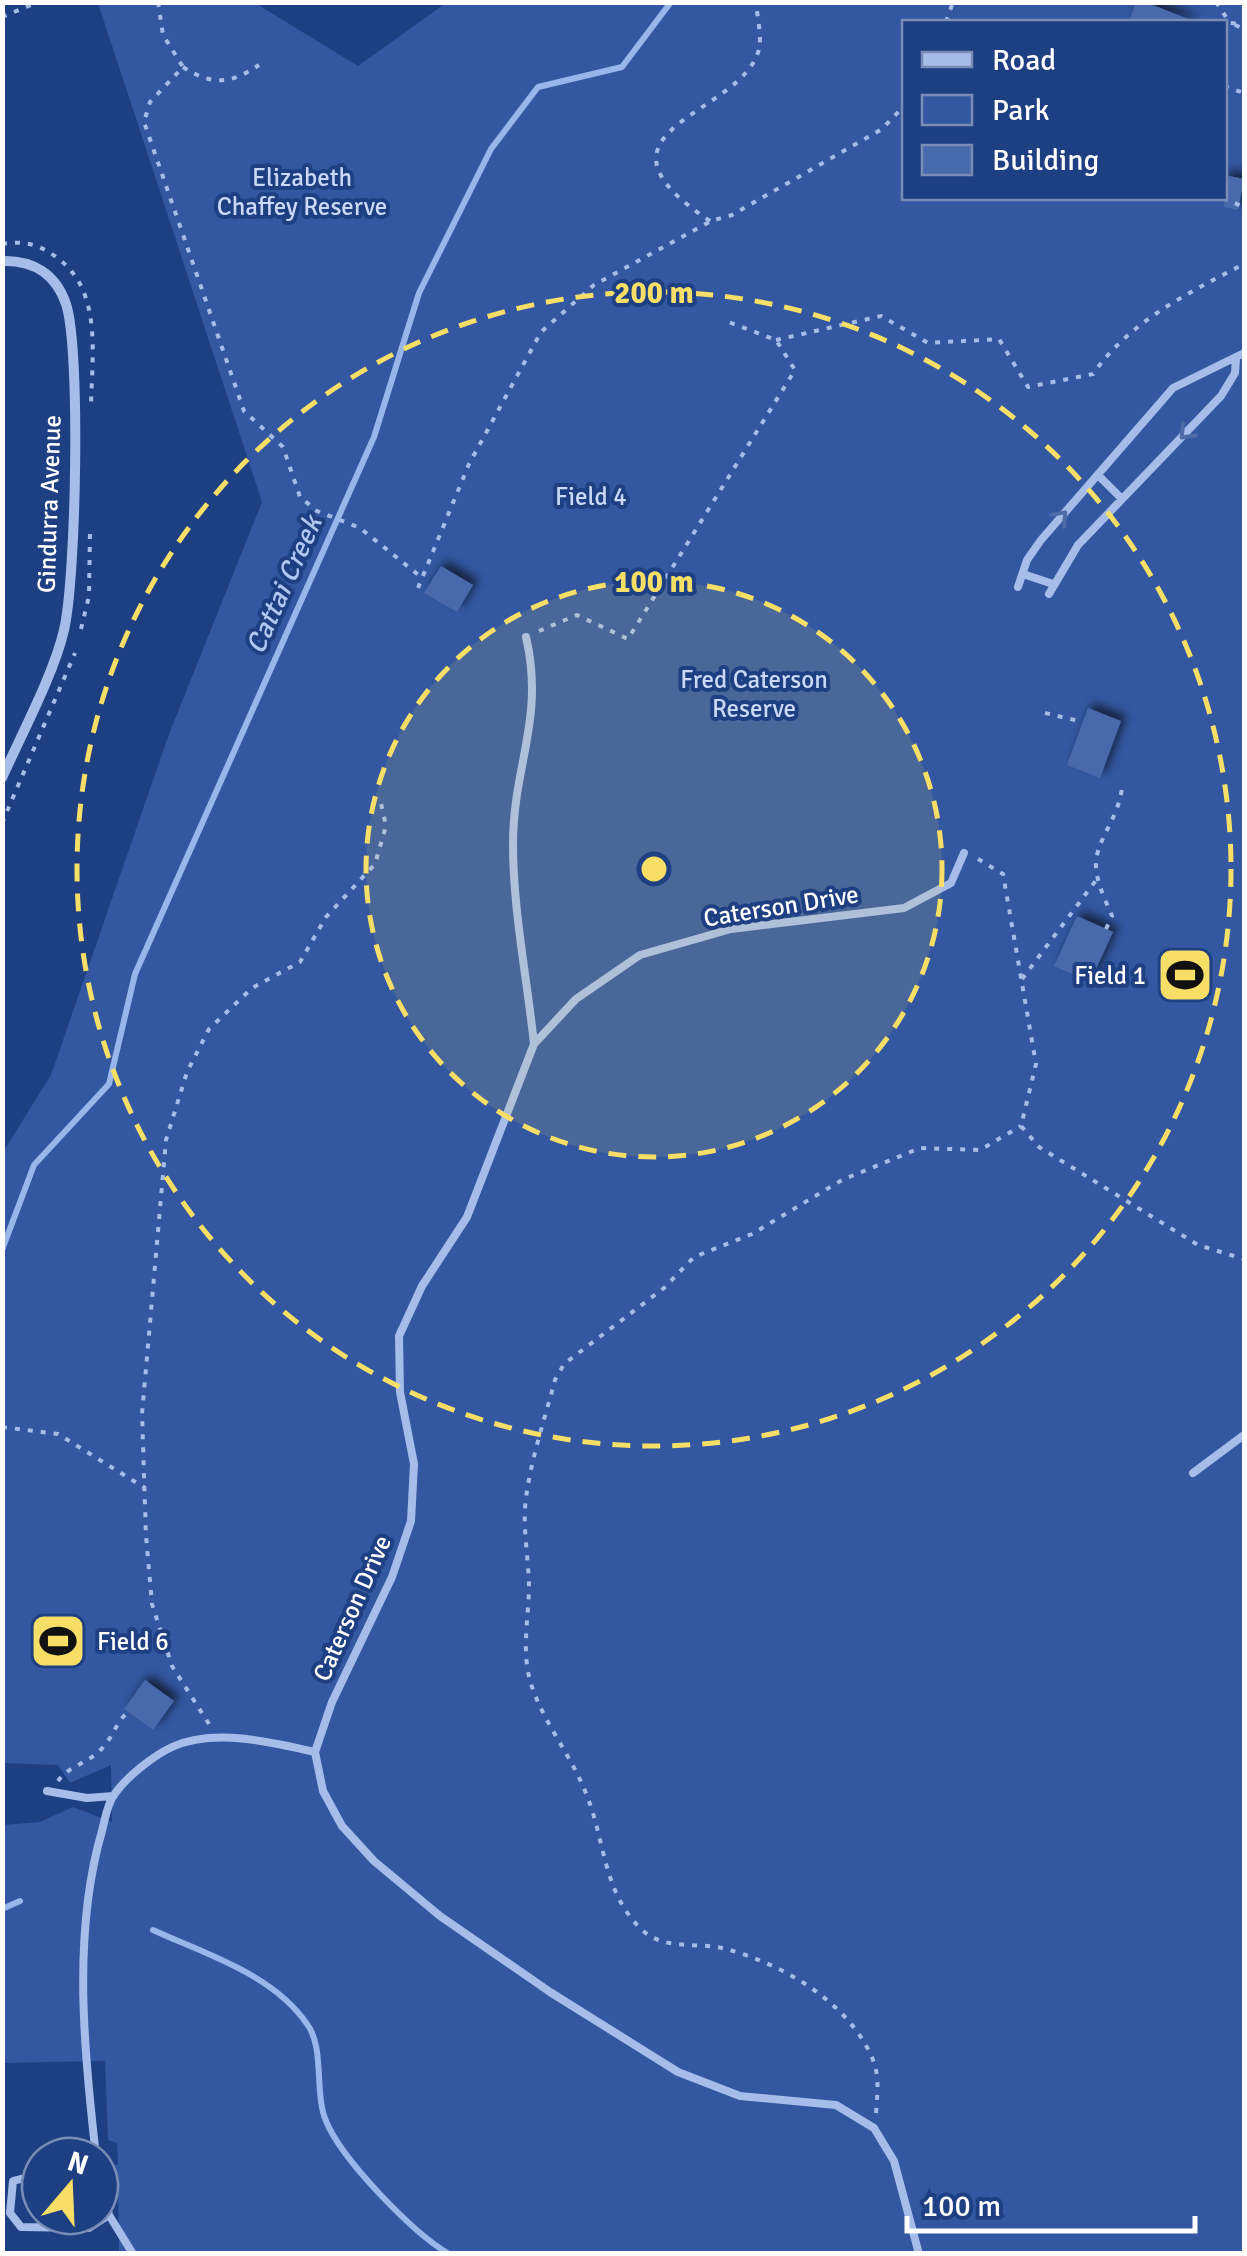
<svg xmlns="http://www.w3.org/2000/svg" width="1247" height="2256" viewBox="0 0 1247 2256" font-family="Signika,sans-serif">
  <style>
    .green { fill: #3357a1; fill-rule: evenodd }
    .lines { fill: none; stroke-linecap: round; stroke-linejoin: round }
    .stream { stroke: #99b6ea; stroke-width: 6 }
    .building { fill: #4869ab; filter: url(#shadow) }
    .path { stroke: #a6bde9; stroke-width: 4; stroke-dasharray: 5 8; stroke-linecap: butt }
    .service { stroke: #a6bde9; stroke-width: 8 }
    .minor { stroke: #a6bde9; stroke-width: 10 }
    .oneway { stroke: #4e6ba7 }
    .ring { fill: none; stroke: #f7de66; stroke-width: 5; stroke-dasharray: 18 12 }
    .labels { text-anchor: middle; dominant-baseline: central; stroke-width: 8; stroke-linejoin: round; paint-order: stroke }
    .park-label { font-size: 25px; fill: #cad9f7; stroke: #1f3f83 }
    .street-label { font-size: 25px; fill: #fff; stroke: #1f3f83 }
    .poi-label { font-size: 25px; fill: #fff; stroke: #1f3f83; text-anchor: end }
    .water-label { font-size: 28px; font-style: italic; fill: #b1c7f1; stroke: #1f3f83 }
    .centre { fill: #f7de66; stroke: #1f3f83; stroke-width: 5 }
    .ring-label { font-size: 30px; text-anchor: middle; font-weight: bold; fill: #f7de66; stroke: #1f3f83; stroke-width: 8; stroke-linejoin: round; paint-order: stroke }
  </style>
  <defs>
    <filter id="shadow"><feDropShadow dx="5.5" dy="-5.5" stdDeviation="5" flood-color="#0009"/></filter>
  </defs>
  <rect width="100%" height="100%" fill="#1f3f83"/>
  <!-- green -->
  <path class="green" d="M98,3h157l103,63 88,-63h798v2250h-1125l-1,-70 -6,-18h6l-1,-22 -9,-3 -3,-79 -103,2 1,-238 37,-3 33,-15 39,15 -1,-57 -41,18 -12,-18 -55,-2v-611l48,-77 118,-341 93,-232zM904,22h320v176h-320z"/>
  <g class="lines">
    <!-- stream -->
    <path class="stream" d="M2,1250l32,-85 75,-81 26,-110 239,-537 45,-144 72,-144 47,-62 84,-20 49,-65
      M2,1909l18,-8
      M153,1930c52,24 120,44 154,94 18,24 7,69 19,97 16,39 87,112 123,133"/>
  </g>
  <!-- building -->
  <path class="building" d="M1136,2h9l51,20h-67z
    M1224,175l20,4 -6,31 -14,-3z
    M441,566l32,19 -16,27 -33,-19z
    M1088,708l33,13 -21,57 -33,-13z
    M1077,916l36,16 -23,50 -36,-16z
    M145,1680l29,21 -21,29 -29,-21z"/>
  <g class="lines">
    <!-- path -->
    <path class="path" d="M158,2l5,33 20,32 -33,35 -6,20 100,289 39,36 17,50 17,14 43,17 61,49
      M1216,2l14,21 14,1
      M2,17l36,-15
      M946,22l7,-20
      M1235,25l9,4
      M183,67c29,19 48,17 76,-2
      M1224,86l20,7
      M1223,198l21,9
      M710,221c-139,-92 33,-105 49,-172 3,-13 -2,-33 -3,-47
      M2,244c23,-4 39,1 58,16 42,33 32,96 31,145
      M776,340l105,-24 47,27 71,-4 29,48 65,-13c37,-53 95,-81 151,-110
      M418,588l51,-124 72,-132 53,-47 117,-64 21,-6 150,-86 22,-23
      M81,629l8,-33 1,-66
      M539,631l38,-16 51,24 167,-269 -19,-30 -50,-19
      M1045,713l38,9
      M2,823l73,-170
      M978,859l25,15 33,190 -15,62 18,21 159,98 46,14
      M1106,929l6,-13c-7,-17 -20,-42 -15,-61 6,-24 21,-38 25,-67
      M1022,979l75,-100
      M2,1427l56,7 87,54
      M209,1724l-37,-58 -20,-62 -6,-68 -4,-122 24,-274 21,-68 22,-43 43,-41 48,-26 26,-45 49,-53 11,-38 -6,-27
      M58,1781c11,-16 33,-18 46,-35 10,-11 12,-24 24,-34
      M876,2113c1,-18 4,-35 -3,-53 -23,-57 -90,-96 -147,-111 -30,-8 -62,3 -86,-21 -37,-37 -35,-87 -53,-132 -14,-38 -42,-71 -55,-109 -11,-32 -4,-64 -3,-98 0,-30 -7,-62 -3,-91 5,-39 19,-80 29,-118l9,-16 100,-76 30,-31 58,-23 90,-54 78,-32 60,2 41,-24"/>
    <!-- service -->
    <path class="service" d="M1098,475l24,24
      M1023,574l30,10
      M1018,587l9,-27 14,-20 132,-152 71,-35
      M1049,594l29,-49 143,-149 14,-23 1,-14
      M526,637c19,81 -13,129 -13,207 0,66 14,134 21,200
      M1193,1473l51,-38
      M47,1791l40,7 26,-2
      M96,2156c-12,-104 -24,-223 6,-325 3,-11 5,-27 12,-36 12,-18 39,-39 58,-48 42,-19 100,-5 143,5
      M40,2174l-27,7 -3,32 11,14 68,1 20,-13
      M100,2178l9,37 24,39
      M919,2254l-25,-93 -20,-33 -38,-23 -96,-9 -62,-24 -128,-80 -110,-76 -66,-55 -32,-35 -19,-35 -8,-39 17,-50 60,-125 19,-56 3,-57 -14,-72 -1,-56 23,-50 45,-69 67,-173 42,-45 64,-44 91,-26 173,-21 47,-25 13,-30"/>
    <!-- minor -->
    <path class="minor" d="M2,261c31,-1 54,13 64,43 15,45 10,276 -2,326 -10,44 -43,105 -62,148"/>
  </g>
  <!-- one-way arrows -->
  <defs><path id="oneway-chevron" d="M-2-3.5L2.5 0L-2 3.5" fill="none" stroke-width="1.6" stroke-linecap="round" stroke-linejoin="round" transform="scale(2.5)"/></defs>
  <g class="oneway">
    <use href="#oneway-chevron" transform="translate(1186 433) rotate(134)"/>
    <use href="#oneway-chevron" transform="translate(1061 517) rotate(-48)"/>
  </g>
  <!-- distance rings -->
  <circle cx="654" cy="869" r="288" fill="#f7de66" fill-opacity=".12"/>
  <g class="ring">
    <circle cx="654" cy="869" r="288"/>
    <circle cx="654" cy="869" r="577"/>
  </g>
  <!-- icons -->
  <defs>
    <g id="stadium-square" transform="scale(2.875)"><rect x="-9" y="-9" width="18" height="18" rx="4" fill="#f7de66" stroke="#1f3f83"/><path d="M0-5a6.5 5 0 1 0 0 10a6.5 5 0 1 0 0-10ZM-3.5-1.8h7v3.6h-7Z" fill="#111"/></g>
  </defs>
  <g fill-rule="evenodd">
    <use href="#stadium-square" x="1185" y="975"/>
    <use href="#stadium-square" x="58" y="1641"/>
  </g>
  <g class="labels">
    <!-- park labels -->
    <g class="park-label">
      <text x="302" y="177">Elizabeth<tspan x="302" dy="29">Chaffey Reserve</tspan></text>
      <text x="591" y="496">Field 4</text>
      <text x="754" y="679">Fred Caterson<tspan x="754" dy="29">Reserve</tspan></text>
    </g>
    <!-- street labels -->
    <g class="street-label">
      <text transform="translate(49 504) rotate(-88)">Gindurra Avenue</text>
      <text transform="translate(781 906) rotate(-9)">Caterson Drive</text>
      <text transform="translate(352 1608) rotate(-66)">Caterson Drive</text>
    </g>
    <!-- poi labels -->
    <g class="poi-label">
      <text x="1146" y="975">Field 1</text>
      <text x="97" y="1641" text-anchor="start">Field 6</text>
    </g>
    <!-- water labels -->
    <g class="water-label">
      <text transform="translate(284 585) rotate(-66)">Cattai Creek</text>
    </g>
  </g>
  <circle cx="654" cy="869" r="15" class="centre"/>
  <g class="ring-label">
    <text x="654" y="303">200 m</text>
    <text x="654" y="592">100 m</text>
  </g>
  <!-- border -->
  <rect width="1247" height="2256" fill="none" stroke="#ffffff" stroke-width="10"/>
  <!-- legend -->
  <rect x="902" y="20" width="325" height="180" fill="#1f3f83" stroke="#798cb5" stroke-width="2.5"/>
  <rect x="922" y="52" width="50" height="15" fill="#a6bde9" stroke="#798cb5" stroke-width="2.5"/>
  <text x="992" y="70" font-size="30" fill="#ffffff">Road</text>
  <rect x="922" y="95" width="50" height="30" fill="#3357a1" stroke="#798cb5" stroke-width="2.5"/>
  <text x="992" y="120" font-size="30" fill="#ffffff">Park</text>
  <rect x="922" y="145" width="50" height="30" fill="#4869ab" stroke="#798cb5" stroke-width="2.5"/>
  <text x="992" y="170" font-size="30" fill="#ffffff">Building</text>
  <!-- north arrow -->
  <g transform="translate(70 2186) rotate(19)"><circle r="48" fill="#1f3f83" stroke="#798cb5" stroke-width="2.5"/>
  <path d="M0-8L18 38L0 25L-18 38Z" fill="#f7de66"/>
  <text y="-15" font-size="28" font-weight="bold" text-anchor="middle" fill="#ffffff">N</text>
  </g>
  <!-- scale -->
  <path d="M907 2216v15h288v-15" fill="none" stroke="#ffffff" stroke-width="5"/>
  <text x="922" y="2216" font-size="30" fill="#ffffff" stroke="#1f3f83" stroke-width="8" paint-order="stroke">100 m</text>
</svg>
